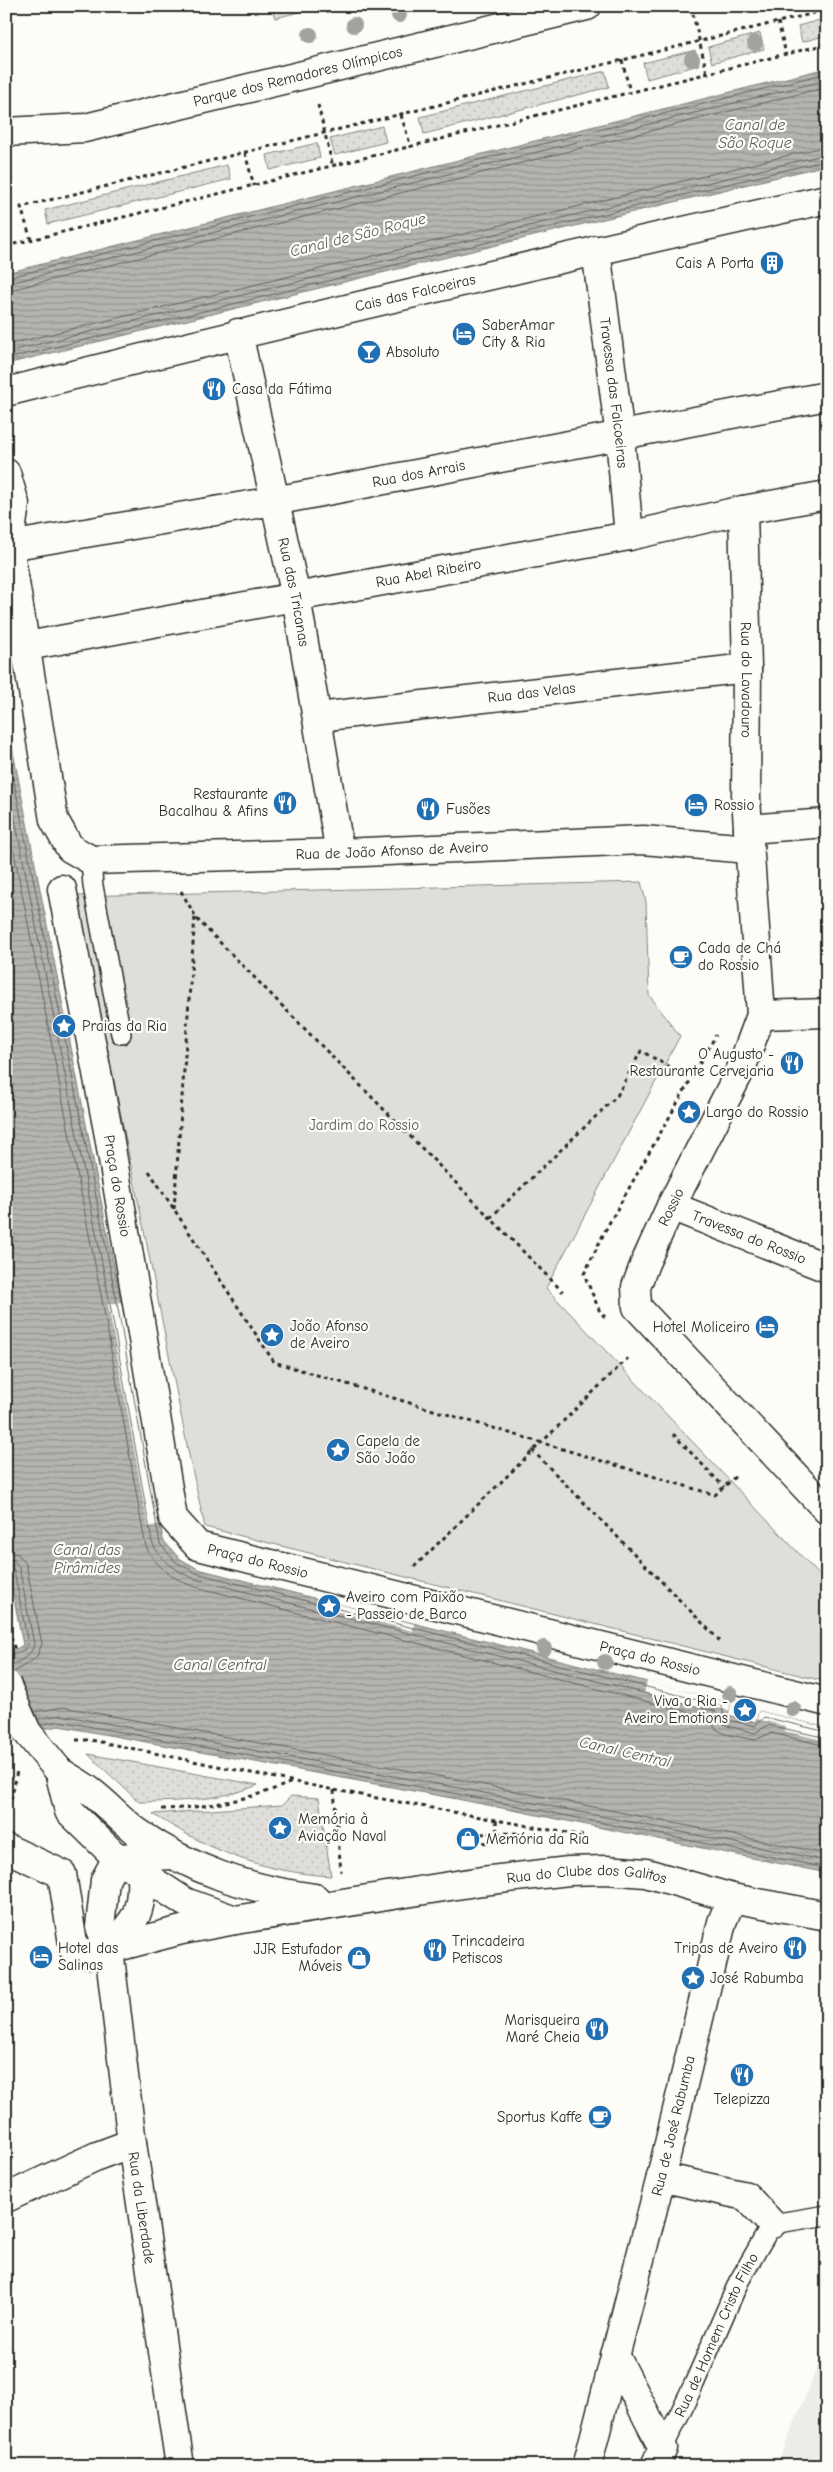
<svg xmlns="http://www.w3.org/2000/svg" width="833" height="2472" viewBox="0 0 833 2472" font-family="'Comic Neue',sans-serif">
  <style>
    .built { fill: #edece8 }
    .grass { fill: url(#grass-dots); stroke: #858482 }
    .green { fill: #dfdeda; stroke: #858482 }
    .water { fill: url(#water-rules); stroke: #7e7d7b }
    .pier { fill: #fdfcf7 }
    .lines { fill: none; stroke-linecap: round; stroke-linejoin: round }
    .shore { stroke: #626261; stroke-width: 1 }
    .lane-casing { stroke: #2b2b2b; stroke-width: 22 }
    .street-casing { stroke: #2b2b2b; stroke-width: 31 }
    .secondary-casing { stroke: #2b2b2b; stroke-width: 31 }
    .path { stroke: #2b2b2b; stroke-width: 3; stroke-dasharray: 4 4; stroke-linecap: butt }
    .lane { stroke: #fdfcf7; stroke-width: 19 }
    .street { stroke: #fdfcf7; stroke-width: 28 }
    .secondary { stroke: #fdfcf7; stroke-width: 28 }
    .secondary-bridge-casing { stroke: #2b2b2b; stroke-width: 31; stroke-linecap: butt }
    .secondary-bridge { stroke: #fdfcf7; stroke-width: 28 }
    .tree { fill: #a2a29f }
    .labels { text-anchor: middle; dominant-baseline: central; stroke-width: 4.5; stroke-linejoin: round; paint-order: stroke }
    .street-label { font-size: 15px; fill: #2b2b2b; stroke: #fdfcf7 }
    .poi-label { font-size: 15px; fill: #2b2b2b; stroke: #fdfcf7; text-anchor: start }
    .park-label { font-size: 15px; fill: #585857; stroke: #fdfcf7 }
    .water-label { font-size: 16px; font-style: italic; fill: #5b5b5a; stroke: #fdfcf7 }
  </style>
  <defs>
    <pattern id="grass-dots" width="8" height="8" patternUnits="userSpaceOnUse" patternTransform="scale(1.25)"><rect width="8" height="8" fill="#dfdeda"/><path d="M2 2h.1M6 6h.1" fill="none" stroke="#c0bfbb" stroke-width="1.8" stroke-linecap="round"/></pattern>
    <pattern id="water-rules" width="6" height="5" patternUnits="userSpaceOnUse" patternTransform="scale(1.25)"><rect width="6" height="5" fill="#b5b4b1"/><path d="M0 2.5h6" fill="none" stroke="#939390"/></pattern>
  </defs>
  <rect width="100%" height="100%" fill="#fdfcf7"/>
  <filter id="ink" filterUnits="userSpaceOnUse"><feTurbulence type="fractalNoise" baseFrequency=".02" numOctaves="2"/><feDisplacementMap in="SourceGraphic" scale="10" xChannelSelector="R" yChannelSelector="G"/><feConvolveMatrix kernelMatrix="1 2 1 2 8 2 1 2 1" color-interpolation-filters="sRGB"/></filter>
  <g filter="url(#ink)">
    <!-- built -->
    <path class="built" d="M827,2343v123h-50z"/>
    <!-- grass -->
    <path class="grass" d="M271,6h52l-48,12z
      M827,18v17l-25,7 -4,-16z
      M760,33l4,16 -52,14 -4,-16z
      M695,50l4,15 -52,14 -4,-16z
      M605,71l4,16 -185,47 -4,-17z
      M382,126l4,16 -51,13 -5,-16z
      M317,143l3,15 -50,12 -3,-15z
      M227,165l4,14 -183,45 -3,-14z
      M88,1754l170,31c-36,15 -81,17 -119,17z
      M291,1796l28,2 12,78c-70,-4 -120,-25 -178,-62l129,-9z"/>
    <!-- green -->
    <path class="green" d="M641,882l5,20 3,93 31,41 -134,252 281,295v99l-622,-155 -15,-67 -113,-564z"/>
    <!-- water -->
    <path class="water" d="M827,68v97l-821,199v-91z
      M6,716l115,586 42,238 16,18 19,11 533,134 -3,12 28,7 3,-11 68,17v145l-370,-74 -398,-73 -27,5 -26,14v-90l17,-10 -17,-87z"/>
    <!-- pier -->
    <path class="pier" d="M121,1302l40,222 -13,3 -40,-223z
      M326,1601l88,23 -1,7 -89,-23z
      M647,1681l84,22 -2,8 -23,-6 -1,3 -61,-15z
      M759,1711l68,17v13l-43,-10 1,-5 -28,-7z"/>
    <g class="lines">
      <!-- shore -->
      <path class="shore" d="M6,278l821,-205
        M6,284l821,-204
        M6,291l821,-204
        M6,345l821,-199
        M6,352l821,-198
        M6,359l821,-199
        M6,741l111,562 43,241 16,18 20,11 526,133 2,11 4,3 27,6 9,-9 63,15
        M6,773l104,531 42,238c7,18 26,30 43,37l520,132 4,9 5,5 31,8 13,-8 59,13
        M6,812l97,493 42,238c6,21 29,36 47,43l516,131 8,12 9,5 30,6 16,-7 56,13
        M6,1551l12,3 8,10 16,80 -6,14 -22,14
        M6,1559l8,1 5,7 15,77c-1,11 -17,21 -28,21
        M6,1565l5,1 3,4 14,74 -3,5 -19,10
        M35,1712l28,-5 397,73 367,74
        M38,1719l23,-4 398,73 368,73
        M40,1725l20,-4 398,73 369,74"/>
      <!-- lane casing -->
      <g class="lane-casing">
        <g id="lane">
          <path d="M91,860l2,26 28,148"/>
          <path id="s1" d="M663,2448l31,-64 45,-103 33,-57 55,-9"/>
        </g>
      </g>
      <!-- street casing -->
      <g class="street-casing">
        <g id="street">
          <path id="s2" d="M6,132l79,-4 502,-122"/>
          <path id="s3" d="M596,250l24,187 9,99"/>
          <path id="s4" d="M238,333l58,264 44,256"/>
          <path id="s5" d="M6,392c273,-69 546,-132 821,-193"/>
          <path id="s6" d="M6,473l9,31 -6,42 45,274 16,28 21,12 249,-7 303,-13 106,9"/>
          <path id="s7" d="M743,510l4,158 -1,130 15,217 -20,54 -70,137 -26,57 -9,24 1,20 190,203"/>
          <path id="s8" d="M9,546l265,-45 553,-105"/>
          <path id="s9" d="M27,646l602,-110 114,-26 84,-15"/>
          <path id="s10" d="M318,717l429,-49"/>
          <path d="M748,829l79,-6"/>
          <path id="s11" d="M62,889l47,247 64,382 25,28 629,156"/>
          <path d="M761,1015l66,-2"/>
          <path id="s12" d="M671,1206l156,62"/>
          <path d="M6,1848l56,26 12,76 16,4 92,-24 53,-10"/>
          <path id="s13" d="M171,1855l-54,3 -12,22 -5,47 9,22 23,194 48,323"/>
          <path d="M109,1949c8,-10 21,-22 27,-34 8,-19 5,-42 3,-62"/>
          <path d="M661,2177l85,19 26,28"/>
          <path d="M6,2198l91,-42 35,-13"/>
          <path d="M615,2355l48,93 -8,18"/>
          <path id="s14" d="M587,2466l74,-289 61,-255 10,-24"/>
        </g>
      </g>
      <!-- secondary casing -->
      <g class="secondary-casing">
        <g id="secondary">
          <path id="s15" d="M59,1771l10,40 48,47 68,44 50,18 247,-39 87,-10 37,-1 40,3 86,25 95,18"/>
          <path d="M59,1771c10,7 22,13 32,21 16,12 30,28 46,40 55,39 112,57 178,66"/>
        </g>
      </g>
      <!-- path -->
      <path class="path" d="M691,6l16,67
        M778,22l8,32
        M622,60l8,32
        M318,105l15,62
        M401,115l10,32
        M245,153l9,33
        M31,240l-10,-33 806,-197
        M6,246l821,-202
        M181,891l16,28 366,373
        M149,1171l125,191 441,133 22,-20
        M174,1209l21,-293
        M490,1218l127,-122 24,-45 40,22
        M605,1317l-5,-5 -16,-38 23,-47 109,-192
        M673,1434l51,53
        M532,1450l188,191
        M414,1567l214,-209
        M6,1622l10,31
        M76,1740h15l243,50 249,46
        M334,1790l7,82
        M6,1806l6,-10 5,-25
        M162,1809c44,-1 92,-10 132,-28
        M496,1820l1,14
        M519,1833v8l-42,2 -1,-9z"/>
      <!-- lane -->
      <use href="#lane" class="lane"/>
      <!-- street -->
      <use href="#street" class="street"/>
      <!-- secondary -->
      <use href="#secondary" class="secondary"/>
      <!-- secondary-bridge casing -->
      <g class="secondary-bridge-casing">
        <path id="secondary-bridge" d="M6,1684l21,48 32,39"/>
      </g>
      <!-- secondary-bridge -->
      <use href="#secondary-bridge" class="secondary-bridge"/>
    </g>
    <!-- trees -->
    <g class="tree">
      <circle cx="399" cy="15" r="8"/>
      <circle cx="354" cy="25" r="8"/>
      <circle cx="310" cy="35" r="8"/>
      <circle cx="755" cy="43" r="8"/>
      <circle cx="692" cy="59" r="8"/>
      <circle cx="544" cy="1648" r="8"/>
      <circle cx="605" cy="1662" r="8"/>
      <circle cx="730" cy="1694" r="8"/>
      <circle cx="793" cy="1709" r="8"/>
    </g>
  </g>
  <!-- icons -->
  <defs>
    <g id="building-disc" transform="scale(1.25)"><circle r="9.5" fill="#1f6fb2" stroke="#fdfcf7"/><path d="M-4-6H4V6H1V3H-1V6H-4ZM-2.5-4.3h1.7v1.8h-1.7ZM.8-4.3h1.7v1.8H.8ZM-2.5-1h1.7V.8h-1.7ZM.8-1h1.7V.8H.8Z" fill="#fff"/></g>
    <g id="hotel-disc" transform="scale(1.25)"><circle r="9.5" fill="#1f6fb2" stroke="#fdfcf7"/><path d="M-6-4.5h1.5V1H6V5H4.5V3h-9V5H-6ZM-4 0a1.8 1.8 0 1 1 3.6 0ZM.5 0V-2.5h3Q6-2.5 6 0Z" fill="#fff"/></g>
    <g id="bar-disc" transform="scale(1.25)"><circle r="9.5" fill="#1f6fb2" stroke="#fdfcf7"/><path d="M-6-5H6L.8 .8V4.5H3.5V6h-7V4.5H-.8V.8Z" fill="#fff"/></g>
    <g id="restaurant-disc" transform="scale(1.25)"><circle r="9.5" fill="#1f6fb2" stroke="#fdfcf7"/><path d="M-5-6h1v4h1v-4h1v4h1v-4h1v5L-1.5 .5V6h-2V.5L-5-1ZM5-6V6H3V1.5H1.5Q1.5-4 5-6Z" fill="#fff"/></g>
    <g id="cafe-disc" transform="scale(1.25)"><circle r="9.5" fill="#1f6fb2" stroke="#fdfcf7"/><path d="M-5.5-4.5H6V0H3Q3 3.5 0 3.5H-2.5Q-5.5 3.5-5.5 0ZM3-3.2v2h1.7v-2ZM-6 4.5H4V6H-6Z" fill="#fff"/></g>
    <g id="sight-disc" transform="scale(1.25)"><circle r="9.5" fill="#1f6fb2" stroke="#fdfcf7"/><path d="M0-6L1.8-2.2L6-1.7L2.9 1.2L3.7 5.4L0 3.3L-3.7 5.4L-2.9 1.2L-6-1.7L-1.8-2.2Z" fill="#fff"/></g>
    <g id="shop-disc" transform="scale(1.25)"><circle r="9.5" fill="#1f6fb2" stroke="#fdfcf7"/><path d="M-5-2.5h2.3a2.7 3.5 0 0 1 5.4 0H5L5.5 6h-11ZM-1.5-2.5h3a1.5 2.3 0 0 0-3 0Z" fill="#fff"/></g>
  </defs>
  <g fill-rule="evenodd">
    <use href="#building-disc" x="772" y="263"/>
    <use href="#hotel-disc" x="464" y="334"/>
    <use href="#bar-disc" x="369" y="352"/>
    <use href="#restaurant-disc" x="214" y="389"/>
    <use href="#restaurant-disc" x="285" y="803"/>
    <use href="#hotel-disc" x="696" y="805"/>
    <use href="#restaurant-disc" x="428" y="809"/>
    <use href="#cafe-disc" x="681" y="957"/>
    <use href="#sight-disc" x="64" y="1026"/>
    <use href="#restaurant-disc" x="792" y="1063"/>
    <use href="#sight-disc" x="689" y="1112"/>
    <use href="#hotel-disc" x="767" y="1327"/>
    <use href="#sight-disc" x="272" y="1335"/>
    <use href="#sight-disc" x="338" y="1450"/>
    <use href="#sight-disc" x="329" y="1606"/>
    <use href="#sight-disc" x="745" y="1710"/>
    <use href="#sight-disc" x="280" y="1828"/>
    <use href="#shop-disc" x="468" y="1839"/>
    <use href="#restaurant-disc" x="795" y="1948"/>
    <use href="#restaurant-disc" x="435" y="1950"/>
    <use href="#hotel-disc" x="41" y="1957"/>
    <use href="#shop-disc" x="359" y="1958"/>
    <use href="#sight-disc" x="693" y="1978"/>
    <use href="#restaurant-disc" x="597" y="2029"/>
    <use href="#restaurant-disc" x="742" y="2075"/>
    <use href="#cafe-disc" x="600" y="2117"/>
  </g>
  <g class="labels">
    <!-- street labels -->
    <g class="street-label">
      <text stroke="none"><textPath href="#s2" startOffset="298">Parque dos Remadores Olímpicos</textPath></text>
      <text stroke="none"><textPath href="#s5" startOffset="421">Cais das Falcoeiras</textPath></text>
      <text stroke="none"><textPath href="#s3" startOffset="144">Travessa das Falcoeiras</textPath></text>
      <text stroke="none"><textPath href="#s8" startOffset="416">Rua dos Arrais</textPath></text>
      <text stroke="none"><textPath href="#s9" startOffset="408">Rua Abel Ribeiro</textPath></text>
      <text stroke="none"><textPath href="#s4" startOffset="265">Rua das Tricanas</textPath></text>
      <text stroke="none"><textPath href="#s7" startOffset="170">Rua do Lavadouro</textPath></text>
      <text stroke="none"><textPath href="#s10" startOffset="215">Rua das Velas</textPath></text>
      <text stroke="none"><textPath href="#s6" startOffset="710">Rua de João Afonso de Aveiro</textPath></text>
      <text stroke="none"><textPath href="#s11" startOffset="302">Praça do Rossio</textPath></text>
      <text transform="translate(671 1207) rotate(-64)">Rossio</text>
      <text stroke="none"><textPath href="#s12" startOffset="84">Travessa do Rossio</textPath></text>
      <text stroke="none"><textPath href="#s11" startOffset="738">Praça do Rossio</textPath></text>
      <text stroke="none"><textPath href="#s11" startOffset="1142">Praça do Rossio</textPath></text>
      <text stroke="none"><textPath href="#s15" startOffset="598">Rua do Clube dos Galitos</textPath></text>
      <text stroke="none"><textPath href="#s14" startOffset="351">Rua de José Rabumba</textPath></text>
      <text stroke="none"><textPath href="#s13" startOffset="411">Rua da Liberdade</textPath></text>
      <text stroke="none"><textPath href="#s1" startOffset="125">Rua de Homem Cristo Filho</textPath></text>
    </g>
    <!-- poi labels -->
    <g class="poi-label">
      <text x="754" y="263" text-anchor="end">Cais A Porta</text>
      <text x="482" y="325">SaberAmar<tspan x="482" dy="17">City &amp; Ria</tspan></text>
      <text x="386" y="352">Absoluto</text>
      <text x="232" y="389">Casa da Fátima</text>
      <text x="268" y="794" text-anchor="end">Restaurante<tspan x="268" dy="17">Bacalhau &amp; Afins</tspan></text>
      <text x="714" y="805">Rossio</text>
      <text x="446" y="809">Fusões</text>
      <text x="698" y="948">Cada de Chá<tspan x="698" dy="17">do Rossio</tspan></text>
      <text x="82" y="1026">Praias da Ria</text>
      <text x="774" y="1054" text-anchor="end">O Augusto -<tspan x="774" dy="17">Restaurante Cervejaria</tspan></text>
      <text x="706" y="1112">Largo do Rossio</text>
      <text x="290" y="1326">João Afonso<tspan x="290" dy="17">de Aveiro</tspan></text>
      <text x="750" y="1327" text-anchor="end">Hotel Moliceiro</text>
      <text x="356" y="1441">Capela de<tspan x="356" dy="17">São João</tspan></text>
      <text x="346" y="1597">Aveiro com Paixão<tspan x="346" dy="17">- Passeio de Barco</tspan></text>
      <text x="728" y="1701" text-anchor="end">Viva a Ria -<tspan x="728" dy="17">Aveiro Emotions</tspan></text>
      <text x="298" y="1819">Memória à<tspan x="298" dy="17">Aviação Naval</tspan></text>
      <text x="486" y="1839">Memória da Ria</text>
      <text x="452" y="1941">Trincadeira<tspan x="452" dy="17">Petiscos</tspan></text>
      <text x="58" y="1948">Hotel das<tspan x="58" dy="17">Salinas</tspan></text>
      <text x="778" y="1948" text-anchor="end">Tripas de Aveiro</text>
      <text x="342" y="1949" text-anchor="end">JJR Estufador<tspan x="342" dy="17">Móveis</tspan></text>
      <text x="710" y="1978">José Rabumba</text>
      <text x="580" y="2020" text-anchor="end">Marisqueira<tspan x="580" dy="17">Maré Cheia</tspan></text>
      <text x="742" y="2099" text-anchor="middle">Telepizza</text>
      <text x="582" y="2117" text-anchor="end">Sportus Kaffe</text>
    </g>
    <!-- park labels -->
    <g class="park-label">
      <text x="364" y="1125">Jardim do Rossio</text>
    </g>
    <!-- water labels -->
    <g class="water-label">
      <text x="755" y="125">Canal de<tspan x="755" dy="18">São Roque</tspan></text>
      <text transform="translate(358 235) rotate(-14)">Canal de São Roque</text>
      <text x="87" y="1550">Canal das<tspan x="87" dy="18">Pirâmides</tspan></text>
      <text x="220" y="1665">Canal Central</text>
      <text transform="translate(625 1752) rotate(13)">Canal Central</text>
    </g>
  </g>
  <!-- margin -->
  <rect width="833" height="2472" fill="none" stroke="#fdfcf7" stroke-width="25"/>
  <rect x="12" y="12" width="808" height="2447" fill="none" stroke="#2b2b2b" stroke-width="2" filter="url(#ink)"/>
</svg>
